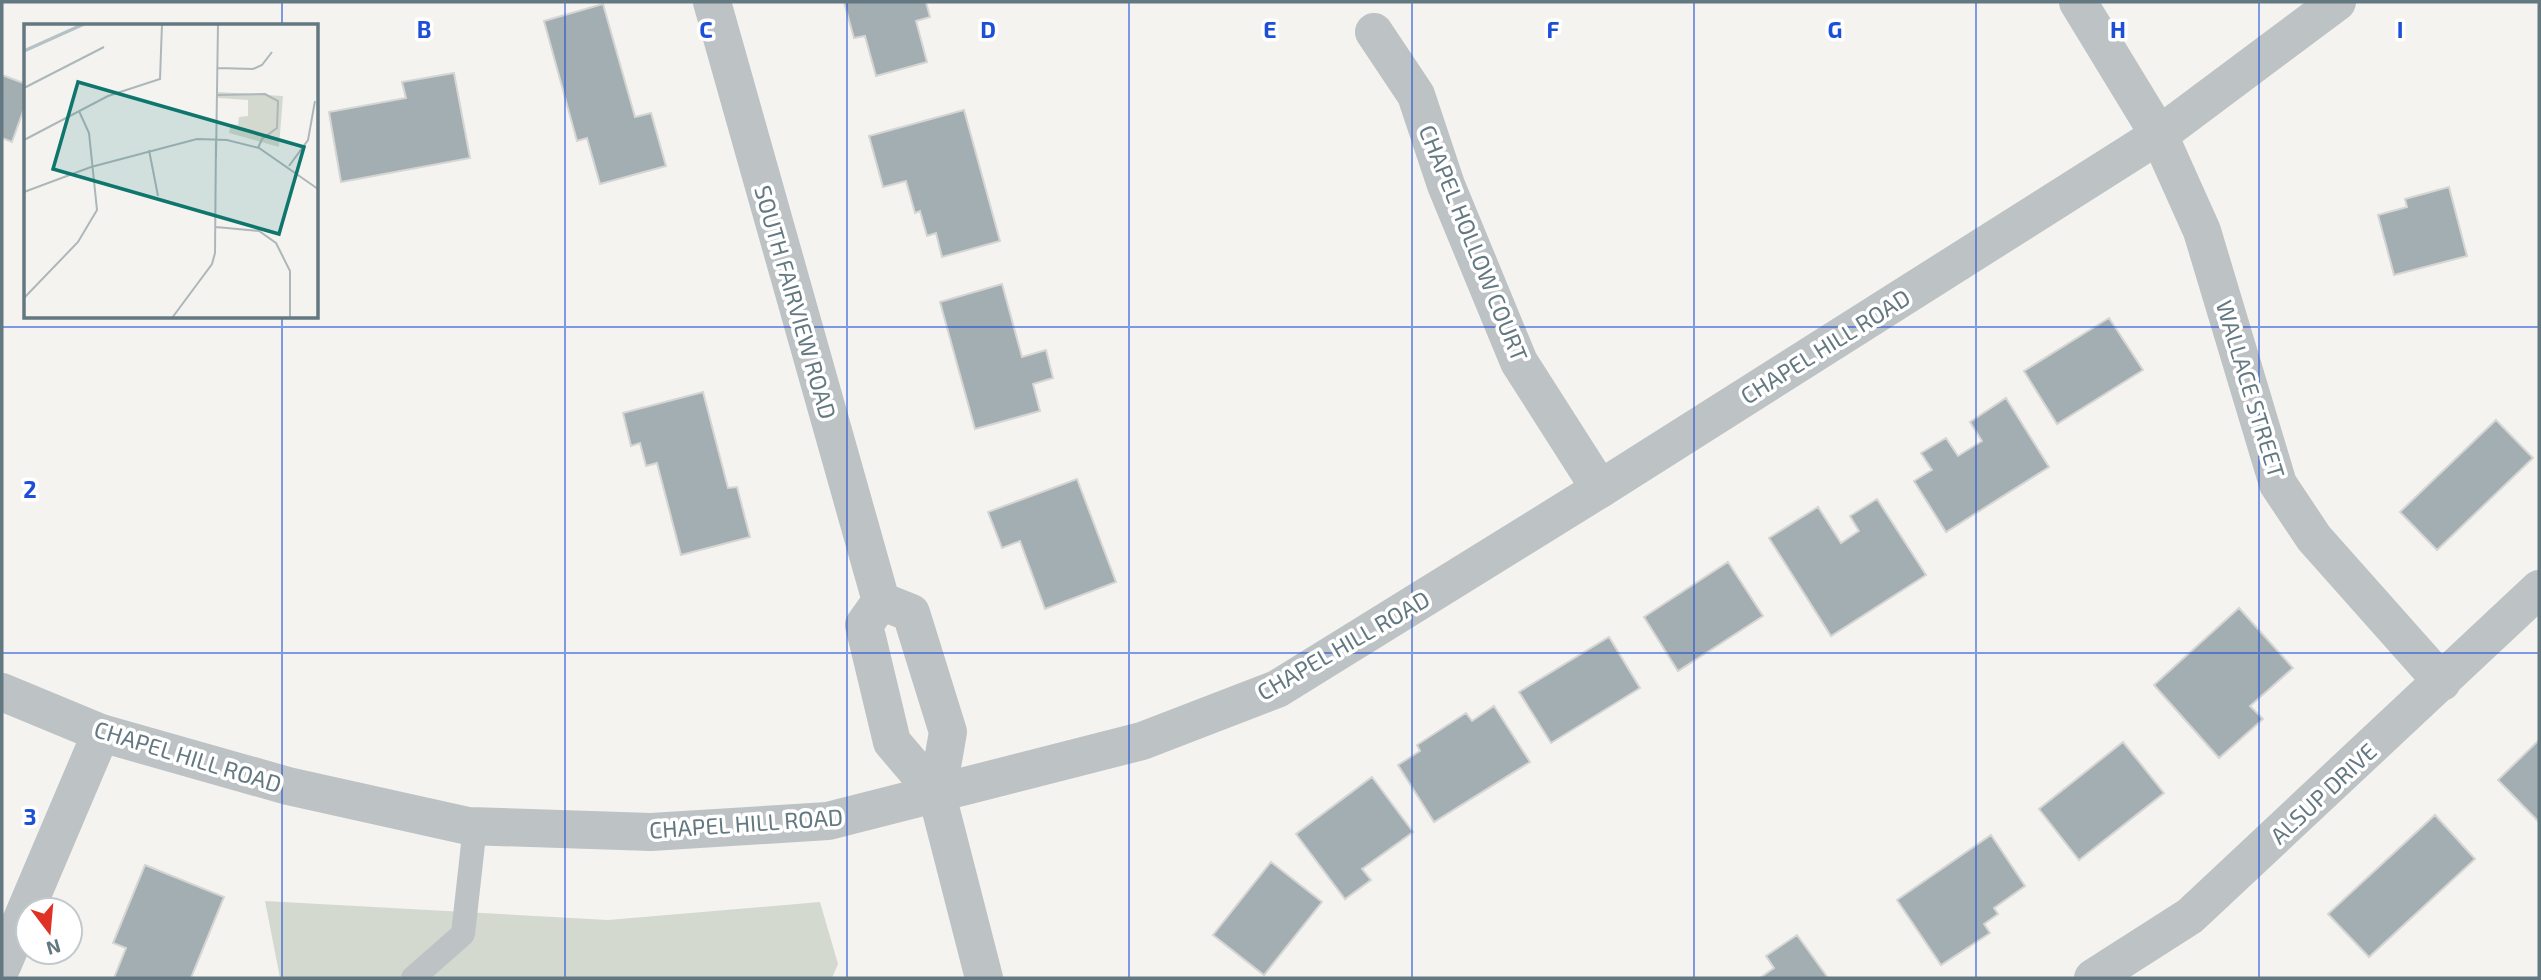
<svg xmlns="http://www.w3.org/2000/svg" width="2541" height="980" viewBox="0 0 2541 980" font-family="'Exo 2',sans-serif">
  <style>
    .green { fill: #d4d9cf }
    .building { fill: #a3aeb2; stroke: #d5d5d3; stroke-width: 2 }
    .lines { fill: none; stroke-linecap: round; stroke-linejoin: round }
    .service { stroke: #bdc2c4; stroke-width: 24 }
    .minor { stroke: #bdc2c4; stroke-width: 38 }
    .tertiary { stroke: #bdc2c4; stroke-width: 38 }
    .grid { fill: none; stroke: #1d4ed8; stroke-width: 2; stroke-opacity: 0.55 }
    .labels { text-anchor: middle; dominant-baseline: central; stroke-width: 7; stroke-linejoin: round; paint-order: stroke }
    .street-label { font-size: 23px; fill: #637881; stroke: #fff }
    .inset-river { fill: none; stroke: #b3c3c5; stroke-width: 3.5 }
    .inset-road { fill: none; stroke: #adb7ba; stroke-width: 2 }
    .view { fill: #0f766e; fill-opacity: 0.15; stroke: #0f766e; stroke-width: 3.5 }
    .inset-edge { fill: none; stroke: #637881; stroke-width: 3.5 }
    .grid-label { font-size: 23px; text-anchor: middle; font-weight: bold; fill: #1d4ed8; stroke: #fff; stroke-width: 7; stroke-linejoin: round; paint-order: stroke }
  </style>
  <rect width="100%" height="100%" fill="#f4f3f0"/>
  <!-- green -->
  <path class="green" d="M265,901l343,19 212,-18 18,62 -6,14h-552z"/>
  <!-- building -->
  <path class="building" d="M844,2h82l4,15 -14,4 11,41 -51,14 -11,-40 -11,2z
    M603,4l32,113 16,-4 15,53 -66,18 -13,-46 -10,3 -33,-120z
    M454,73l16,85 -129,24 -12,-70 77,-14 -4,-16z
    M2,75l24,9v19l-14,39 -10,-4z
    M964,110l36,131 -58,16 -6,-24 -9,3 -7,-25 -5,2 -9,-32 -23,6 -14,-51z
    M2449,187l18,69 -73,19 -16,-60 29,-8 -2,-8z
    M1002,284l20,73 24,-7 7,28 -20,6 7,27 -65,18 -35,-127z
    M2109,318l34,52 -86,54 -33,-53z
    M703,392l25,96 9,-1 13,50 -69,18 -24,-92 -11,3 -6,-23 -9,3 -8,-33z
    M2006,398l43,69 -103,65 -32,-51 18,-11 -11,-17 25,-15 12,18 24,-15 -12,-19z
    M2496,420l37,38 -96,92 -37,-38z
    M1077,479l39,103 -71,27 -25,-68 -18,7 -14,-36z
    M1877,499l49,76 -95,61 -62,-98 49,-31 23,36 18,-12 -9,-15z
    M1728,562l35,54 -85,55 -34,-54z
    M2239,608l54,60 -43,38 13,13 -44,39 -65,-73z
    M1609,637l31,51 -89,55 -32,-51z
    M1494,706l36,56 -96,60 -36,-57 22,-14 -3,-6 49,-32 6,8z
    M2539,740v82l-41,-42z
    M2123,742l41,51 -85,67 -40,-51z
    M1372,777l41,55 -51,37 9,11 -26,19 -49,-65z
    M2435,815l40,44 -106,98 -41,-43z
    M1991,835l34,51 -31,22 4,6 -14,10 6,9 -49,32 -44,-65z
    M1271,862l51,40 -58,73 -51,-40z
    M145,865l79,32 -33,81h-77l12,-30 -13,-5z
    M1797,935l31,43h-68l14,-10 -8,-12z"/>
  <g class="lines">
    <!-- service -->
    <path class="service" d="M413,978l50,-44 12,-108"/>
    <!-- minor -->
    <path class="minor" d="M712,2l169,599
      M2078,2l81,133 43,96 76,253 36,54 128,144
      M1374,32l42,63 30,90 73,177 81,127
      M881,601l30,12 37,119 -11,63
      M881,601l-17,24 28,117 45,53
      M2,966l99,-233
      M2093,978l97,-62 349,-327"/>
    <!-- tertiary -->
    <path class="tertiary" d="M2,692l99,41 187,53 180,40 183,6 177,-11 314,-80 135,-52 323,-200 559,-354 178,-133
      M937,795l47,183"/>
  </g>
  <!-- grid -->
  <path class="grid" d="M282,2v24M565,2v976M847,2v976M1129,2v976M1412,2v976M1694,2v976M1976,2v976M2259,2v976M282,317v661M2,327h2537M2,653h2537"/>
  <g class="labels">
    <!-- street labels -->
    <g class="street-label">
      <text transform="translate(1474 243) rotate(68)">CHAPEL HOLLOW COURT</text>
      <text transform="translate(796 302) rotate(74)">SOUTH FAIRVIEW ROAD</text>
      <text transform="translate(1825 346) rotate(-32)">CHAPEL HILL ROAD</text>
      <text transform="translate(2251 389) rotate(73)">WALLACE STREET</text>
      <text transform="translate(1343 645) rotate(-30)">CHAPEL HILL ROAD</text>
      <text transform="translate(188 756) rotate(17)">CHAPEL HILL ROAD</text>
      <text transform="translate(2323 793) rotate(-43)">ALSUP DRIVE</text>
      <text transform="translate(746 823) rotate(-4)">CHAPEL HILL ROAD</text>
    </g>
  </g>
  <!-- overview -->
  <g transform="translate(24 24)">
    <rect width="294" height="294" fill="#f4f3f0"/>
    <path d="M194,68l65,4 -4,51 -50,-14 2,-9 7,1 1,-8 9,-1v-16l-30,-2z" fill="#d4d9cf"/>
    <path class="inset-river" d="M0,27l60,-27"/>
    <path class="inset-road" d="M194,44l35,1 9,-4 10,-13M0,64l80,-41M193,71l48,-1 13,7 -1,27 -15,11 -4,9M0,116l84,-44 52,-17 2,-55M125,126l9,46M192,134l2,-134M265,142l19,-26 7,-39M0,168l67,-25 106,-28 30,1 32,8 59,41M192,203l43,4 17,12 14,28v47M0,274l54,-56 19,-32 -8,-77 -10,-22M148,294l40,-54 3,-11 1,-114"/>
    <path class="view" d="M54,58l226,65 -25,87 -226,-65z"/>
    <rect width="294" height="294" class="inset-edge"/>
  </g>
  <g class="grid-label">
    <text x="424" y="38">B</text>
    <text x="706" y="38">C</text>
    <text x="988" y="38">D</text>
    <text x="1270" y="38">E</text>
    <text x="1553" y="38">F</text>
    <text x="1835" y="38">G</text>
    <text x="2118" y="38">H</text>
    <text x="2400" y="38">I</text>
    <text x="30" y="498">2</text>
    <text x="30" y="825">3</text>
  </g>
  <!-- border -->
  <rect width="2541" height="980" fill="none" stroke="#637881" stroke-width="7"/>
  <!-- north arrow -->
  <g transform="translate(49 931) rotate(164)"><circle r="33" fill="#ffffff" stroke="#c1c9cd" stroke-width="2"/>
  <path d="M0-5L12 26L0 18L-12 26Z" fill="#df3125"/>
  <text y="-10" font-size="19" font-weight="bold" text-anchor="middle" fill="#637881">N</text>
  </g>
</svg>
